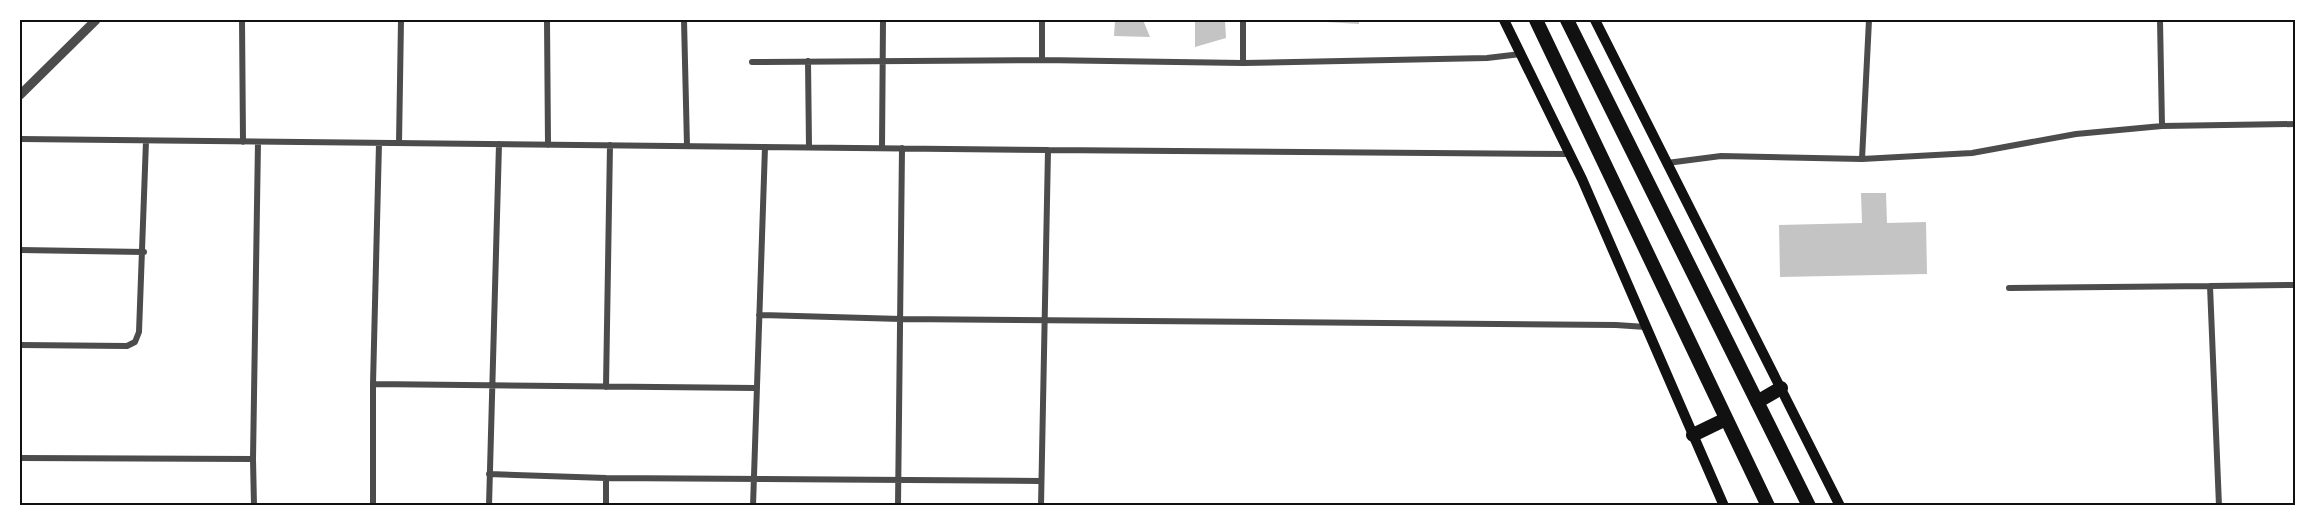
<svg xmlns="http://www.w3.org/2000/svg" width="2315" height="525" viewBox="0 0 2315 525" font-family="'Alegreya Sans',sans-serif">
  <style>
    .building { fill: #c4c4c4 }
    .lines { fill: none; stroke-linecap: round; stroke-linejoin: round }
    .minor { stroke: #4c4c4c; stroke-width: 6 }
    .tertiary { stroke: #4c4c4c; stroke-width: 9 }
    .secondary { stroke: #111; stroke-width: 10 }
    .trunk { stroke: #111; stroke-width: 14 }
    .neatline { fill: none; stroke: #111; stroke-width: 2 }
  </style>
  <rect width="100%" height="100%" fill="#fff"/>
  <!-- building -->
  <path class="building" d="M1115,20h28l7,17 -36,-1z
    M1195,20h30l1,18 -31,9z
    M1310,20h49v4l-50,-3z
    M1861,193h25l1,30 39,-1 1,52 -147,3 -1,-52 83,-2z"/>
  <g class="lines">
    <!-- minor -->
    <path class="minor" d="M242,20l1,122
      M547,20l1,125
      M684,20l3,126
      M1042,20v40l201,3 244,-5 34,-4
      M2160,20l2,106
      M808,61l1,86
      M752,62l290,-2
      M1243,63v-43
      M20,139l1028,11 -7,356
      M399,143l2,-123
      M882,148l1,-128
      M1048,150l522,4
      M1862,159l7,-139
      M1667,163l54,-7 141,3 110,-6 104,-19 86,-8 134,-2
      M20,250l124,2
      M2009,288l201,-2
      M759,315l142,4 715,6 30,2
      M20,345l107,1 8,-4 4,-10 7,-191
      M373,384l383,4
      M606,387l4,-242
      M20,458l233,1
      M489,474l117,4 435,3
      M606,478v28
      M254,506l-1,-47 5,-317
      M373,506v-122l6,-241
      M489,506l10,-362
      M753,506l12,-359
      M898,506l4,-358
      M2219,506l-9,-220 86,-1"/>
    <!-- tertiary -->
    <path class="tertiary" d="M20,95l76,-75"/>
    <!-- secondary -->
    <path class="secondary" d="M1504,20l78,159 142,327
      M1595,20l245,486"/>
    <!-- trunk -->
    <path class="trunk" d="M1536,20l232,486
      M1567,20l242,486
      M1757,402l24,-14
      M1693,435l33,-16"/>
  </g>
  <!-- border -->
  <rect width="2315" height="525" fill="none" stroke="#ffffff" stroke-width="42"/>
  <rect x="21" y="21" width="2273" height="483" class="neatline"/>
</svg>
